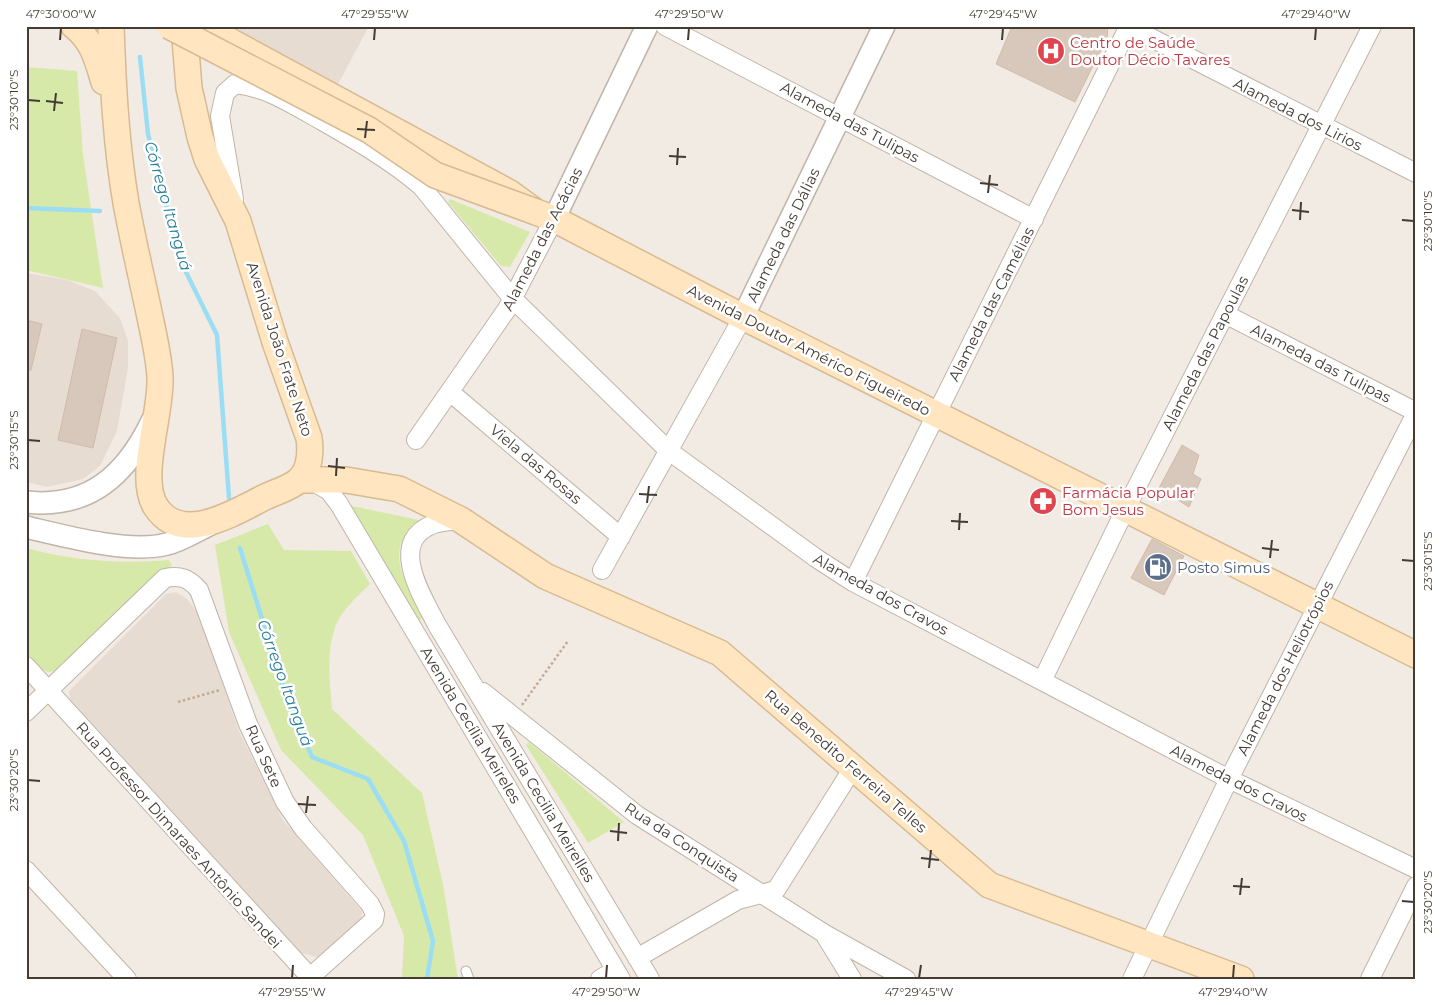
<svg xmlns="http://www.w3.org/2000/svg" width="1442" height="1005" viewBox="0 0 1442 1005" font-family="Montserrat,sans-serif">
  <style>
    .residential { fill: #e7dcd1 }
    .green { fill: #d7e9a9 }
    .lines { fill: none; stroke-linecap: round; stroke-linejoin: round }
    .stream { stroke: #9bdef3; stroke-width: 4.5 }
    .building { fill: #d8c8bb; stroke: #d0bbab }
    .service-casing { stroke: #c1b4a8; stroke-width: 11 }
    .minor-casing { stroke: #c1b4a8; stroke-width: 20 }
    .tertiary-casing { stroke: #c1b4a8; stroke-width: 24 }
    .secondary-casing { stroke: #d8ba92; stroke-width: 28 }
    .path { stroke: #c1aa96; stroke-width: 2.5; stroke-dasharray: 2.5 2.5; stroke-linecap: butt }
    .service { stroke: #fff; stroke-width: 9 }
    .minor { stroke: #fff; stroke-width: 18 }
    .tertiary { stroke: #fff; stroke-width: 21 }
    .secondary { stroke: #ffe6c0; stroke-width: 25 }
    .secondary-bridge-casing { stroke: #d8ba92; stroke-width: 28; stroke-linecap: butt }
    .secondary-bridge { stroke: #ffe6c0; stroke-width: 25 }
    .ticks { fill: none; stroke: #443b33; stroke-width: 2 }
    .labels { text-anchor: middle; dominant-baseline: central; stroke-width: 5; stroke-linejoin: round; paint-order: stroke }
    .health-label { font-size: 15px; fill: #be3a42; stroke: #fff; text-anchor: start }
    .street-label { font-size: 15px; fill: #443b33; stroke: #fff }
    .service-label { font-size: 15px; fill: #4e5e75; stroke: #fff; text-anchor: start }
    .water-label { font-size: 16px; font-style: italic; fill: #257d9c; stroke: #fff }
    .neatline { fill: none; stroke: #443b33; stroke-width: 2 }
    .ticks-label { font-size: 12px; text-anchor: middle; fill: #443b33 }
  </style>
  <rect width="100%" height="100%" fill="#f2ebe3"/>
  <!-- residential -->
  <path class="residential" d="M236,26h133l-34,64 -79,-43z
    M26,273l41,7 28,11 25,27 8,23v27l-11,63 -17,35 -17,13 -36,8 -21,-5z
    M176,592l11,7 13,17 38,113 45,91 79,91 -1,11 -44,35 -16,-4 -231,-254 -1,-8 97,-97z"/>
  <!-- green -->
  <path class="green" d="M26,67l51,4 6,84 20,133 -77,-18z
    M450,199l80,33 -20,35 -9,-1 -53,-64z
    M352,506l67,14c-38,31 -13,63 6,97l-8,4z
    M268,524l16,26 67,1 19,33c-13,13 -31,28 -36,47 -8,24 -4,53 -2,78l90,84 21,91 15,95h-56l2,-43 -41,-101 -82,-85 -52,-118 -14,-87z
    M26,548c48,13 94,16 143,12l3,6 -21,12 -95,93 -8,1 -11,-6 -11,-14z
    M529,742l95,80 -36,21 -62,-98z"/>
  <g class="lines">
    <!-- stream -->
    <path class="stream" d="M140,57l8,77 20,79 14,51 35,71 12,163
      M26,208l74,3
      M240,548l45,145 27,64 56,22 36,62 29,100 -6,38"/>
  </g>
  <!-- building -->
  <path class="building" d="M1012,26h96l-1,12 -32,64 -79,-38z
    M26,320l16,4 -11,46h-5z
    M82,329l35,9 -24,110 -35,-8z
    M1182,445l17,10 -6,19 8,5 -12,28 -30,-19z
    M1152,539l32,17 -20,39 -33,-17z"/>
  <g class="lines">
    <!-- service casing -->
    <g class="service-casing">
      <path id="service" d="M466,971l3,8"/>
    </g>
    <!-- minor casing -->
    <g class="minor-casing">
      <path id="minor" d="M665,26l369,193
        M1128,26l288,147
        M234,199l-14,-83 5,-23 10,-9c32,3 60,22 87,37 35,20 68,39 99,65l91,112 157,153 147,107 37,24 376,197 187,90
        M1225,314l191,98
        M450,392l171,145
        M416,440l91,-131 47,-90
        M312,481l17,10 10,13 282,475
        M461,520c-8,1 -19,1 -27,4 -48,17 -11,73 3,101l213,354
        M602,570l141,-253
        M853,582l276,-556
        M26,666l284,311
        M1042,681l84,-173 246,-482
        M483,692l154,123 188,119 81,45
        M26,712l139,-134c15,-3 24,0 34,12l49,134 37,78 18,26 67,76 5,10 -1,6 -66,59
        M26,870l101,109
        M826,937l26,42
        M637,958l101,-58 38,-10 77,-122
        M600,979l15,-9
        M1132,979l97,-200 187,-366
        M1370,979l46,-93"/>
    </g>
    <!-- tertiary casing -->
    <g class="tertiary-casing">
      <path id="tertiary" d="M554,219l93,-193
        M743,317l141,-291
        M26,502c63,7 100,-27 126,-81
        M26,527c38,9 104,27 141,17 14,-3 29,-13 42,-19"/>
    </g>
    <!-- secondary casing -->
    <g class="secondary-casing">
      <path id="secondary" d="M74,26c19,15 23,33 30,56
        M111,26c2,60 5,118 15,177 7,38 16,76 24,114 4,20 9,40 10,60 2,35 -23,102 -4,130 26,39 79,5 109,-10 10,-5 26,-9 34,-17 11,-10 12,-28 10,-42l-34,-96 -37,-121 -31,-62 -7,-22 -11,-49 -5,-62
        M213,26l15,14 282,153 26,19 18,7 189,98 673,338
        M299,480h47l53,9 62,31 84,56 175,77 269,232 252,94"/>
    </g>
    <!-- path -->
    <path class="path" d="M178,702l42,-12
      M522,705l46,-64"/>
    <!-- service -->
    <use href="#service" class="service"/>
    <!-- minor -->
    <use href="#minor" class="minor"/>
    <!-- tertiary -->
    <use href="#tertiary" class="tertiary"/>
    <!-- secondary -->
    <use href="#secondary" class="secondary"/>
    <!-- secondary-bridge casing -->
    <g class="secondary-bridge-casing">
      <path id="secondary-bridge" d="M169,26l200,104 66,45 101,37"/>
    </g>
    <!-- secondary-bridge -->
    <use href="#secondary-bridge" class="secondary-bridge"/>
  </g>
  <!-- ticks -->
  <path class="ticks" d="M60,40l1,-12M374,40l1,-12M688,40l1,-12M1002,40l1,-12M1315,40l1,-12M28,100l12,1M46,101l17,2M54,111l2,-18M357,129l18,1M365,138l2,-17M669,156l17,1M677,165l1,-17M980,183l18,2M988,193l2,-18M1292,210l17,2M1300,220l1,-18M1402,220l12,1M28,440l12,1M328,466l17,2M336,476l1,-18M639,494l18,1M647,503l2,-17M951,521l17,1M959,530l1,-17M1262,548l17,2M1270,558l2,-18M1402,560l12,1M28,780l12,1M298,804l18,1M306,813l2,-17M610,831l17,2M618,841l1,-18M921,858l18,2M929,868l2,-18M1233,886l17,1M1240,895l2,-17M1402,901l12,1M292,978l1,-13M606,978l1,-13M919,978l2,-13M1233,978l1,-13"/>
  <!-- icons -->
  <defs>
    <g id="hospital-disc" transform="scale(1.4375)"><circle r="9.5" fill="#e0444e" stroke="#fff"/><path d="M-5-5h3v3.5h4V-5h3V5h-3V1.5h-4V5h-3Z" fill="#fff"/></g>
    <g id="pharmacy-disc" transform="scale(1.4375)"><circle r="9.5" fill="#e0444e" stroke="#fff"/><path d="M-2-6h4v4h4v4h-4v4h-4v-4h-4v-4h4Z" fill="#fff"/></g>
    <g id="fuel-disc" transform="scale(1.4375)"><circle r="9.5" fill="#5c6f8a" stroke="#fff"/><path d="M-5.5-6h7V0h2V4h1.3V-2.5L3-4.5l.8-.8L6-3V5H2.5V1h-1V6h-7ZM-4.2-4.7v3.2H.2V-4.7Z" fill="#fff"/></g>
  </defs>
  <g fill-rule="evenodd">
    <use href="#hospital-disc" x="1051" y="51"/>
    <use href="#pharmacy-disc" x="1043" y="501"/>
    <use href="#fuel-disc" x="1158" y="567"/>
  </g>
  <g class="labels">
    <!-- health labels -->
    <g class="health-label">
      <text x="1070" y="42">Centro de Saúde<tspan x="1070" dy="17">Doutor Décio Tavares</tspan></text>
      <text x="1062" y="492">Farmácia Popular<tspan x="1062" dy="17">Bom Jesus</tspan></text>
    </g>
    <!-- street labels -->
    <g class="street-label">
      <text transform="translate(1298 114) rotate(27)">Alameda dos Lirios</text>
      <text transform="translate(850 122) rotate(28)">Alameda das Tulipas</text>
      <text transform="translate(783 235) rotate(-64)">Alameda das Dálias</text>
      <text transform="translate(542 239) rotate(-63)">Alameda das Acácias</text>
      <text transform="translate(991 304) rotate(-63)">Alameda das Camélias</text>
      <text transform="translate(280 349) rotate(72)">Avenida João Frate Neto</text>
      <text transform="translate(809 350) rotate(27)">Avenida Doutor Américo Figueiredo</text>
      <text transform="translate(1205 353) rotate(-63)">Alameda das Papoulas</text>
      <text transform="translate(1321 363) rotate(27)">Alameda das Tulipas</text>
      <text transform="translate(536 464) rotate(40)">Viela das Rosas</text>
      <text transform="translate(881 594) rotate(29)">Alameda dos Cravos</text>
      <text transform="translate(1285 668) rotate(-63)">Alameda dos Heliotrópios</text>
      <text transform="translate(471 725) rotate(59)">Avenida Cecília Meireles</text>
      <text transform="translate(264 756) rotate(66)">Rua Sete</text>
      <text transform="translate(846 761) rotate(41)">Rua Benedito Ferreira Telles</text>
      <text transform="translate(1239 783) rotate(27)">Alameda dos Cravos</text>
      <text transform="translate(544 802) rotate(59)">Avenida Cecilia Meirelles</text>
      <text transform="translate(179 835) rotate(48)">Rua Professor Dimaraes Antônio Sandei</text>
      <text transform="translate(682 842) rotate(33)">Rua da Conquista</text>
    </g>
    <!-- service labels -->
    <g class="service-label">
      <text x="1177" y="567">Posto Simus</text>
    </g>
    <!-- water labels -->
    <g class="water-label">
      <text transform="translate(168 206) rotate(74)">Córrego Itanguá</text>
      <text transform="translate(285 683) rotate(70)">Córrego Itanguá</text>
    </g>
  </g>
  <!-- border -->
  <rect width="1442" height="1005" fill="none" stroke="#ffffff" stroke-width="55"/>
  <rect x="28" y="28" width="1386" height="950" class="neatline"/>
  <g class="ticks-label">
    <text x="61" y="18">47°30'00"W</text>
    <text x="375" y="18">47°29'55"W</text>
    <text x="689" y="18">47°29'50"W</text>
    <text x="1003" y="18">47°29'45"W</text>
    <text x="1316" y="18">47°29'40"W</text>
    <text transform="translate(14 100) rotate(-90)" y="4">23°30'10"S</text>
    <text transform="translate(1428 221) rotate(-90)" y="4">23°30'10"S</text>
    <text transform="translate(14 440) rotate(-90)" y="4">23°30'15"S</text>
    <text transform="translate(1428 561) rotate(-90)" y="4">23°30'15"S</text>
    <text transform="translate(14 780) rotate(-90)" y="4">23°30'20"S</text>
    <text transform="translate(1428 902) rotate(-90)" y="4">23°30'20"S</text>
    <text x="292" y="996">47°29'55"W</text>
    <text x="606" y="996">47°29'50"W</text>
    <text x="919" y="996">47°29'45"W</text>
    <text x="1233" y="996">47°29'40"W</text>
  </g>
</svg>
